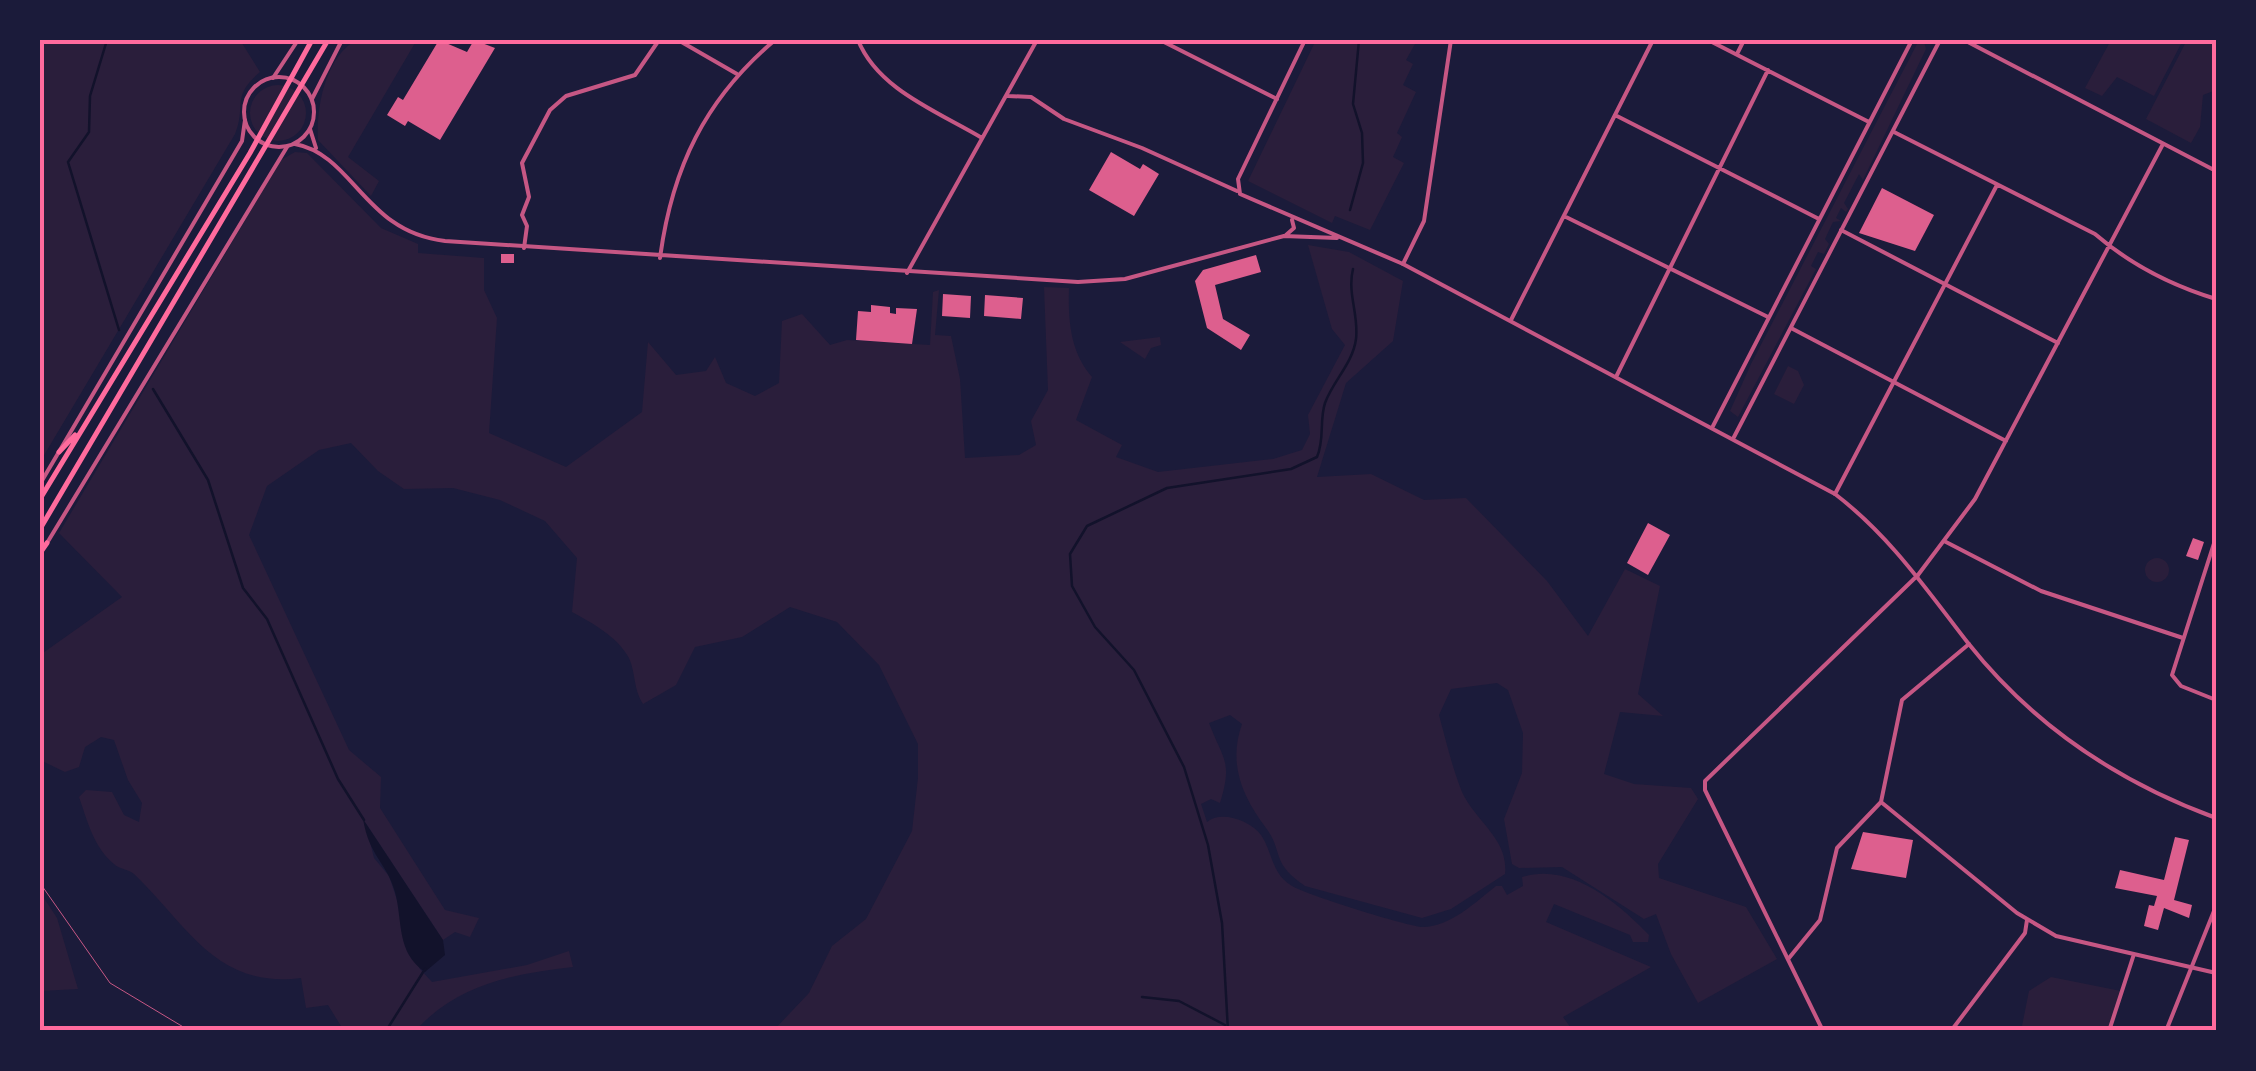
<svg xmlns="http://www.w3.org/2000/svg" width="2256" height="1071" viewBox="0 0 2256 1071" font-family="Commissioner,sans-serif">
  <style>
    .green { fill: #2a1e3b }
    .water { fill: #12122b }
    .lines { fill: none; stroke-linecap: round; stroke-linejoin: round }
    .stream { stroke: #12122b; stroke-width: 2.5 }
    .building { fill: #dd5f8e }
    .service { stroke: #c65784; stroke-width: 1 }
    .minor { stroke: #c65784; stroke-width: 4 }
    .tertiary { stroke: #c65784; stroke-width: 4 }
    .trunk { stroke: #ff6b9d; stroke-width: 5 }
    .neatline { fill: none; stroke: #ff6b9d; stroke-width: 4 }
  </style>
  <rect width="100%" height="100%" fill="#1b1b3a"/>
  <!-- green -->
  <path class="green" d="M40,40h200l20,32c-30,26 -13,33 -25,62l-195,328z
    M357,40l58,3 -67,114 31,24 -8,15 -53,-56c-2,-31 7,-84 39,-100z
    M1316,40h91l8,4 -9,16 7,4 -10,21 13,7 -19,41 5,4 -9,20 11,6 -34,67 -35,-14 -3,7 -84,-42z
    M2111,40h72l-29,56 -37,-19 -15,19 -17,-8z
    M2187,40h29v50l-13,5 -3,32 -9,16 -45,-24z
    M1924,42l2,7 -63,131 -4,-6 -15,29 4,6 -2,3 -5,-4 -5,10 5,3 -8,1 -8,17 4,5 -5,10 -6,-2 -7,14 5,3 -78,148 -8,-6 21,-47 166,-320z
    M250 113a28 28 0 1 1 56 0a28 28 0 1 1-56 0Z
    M295,152l12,1 74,75 37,16v9l66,5v32l13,28 -8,115 77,34 76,-55 6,-70 28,33 30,-4 9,-14 11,26 29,13 24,-13 3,-62 20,-7 28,31 17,-5 83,5 3,-53 6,-2 -4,45 16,1 9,43 5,79 54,-3 17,-10 -5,-24 17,-31 -4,-103 25,1c-1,32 1,64 23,89l-16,43 46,25 -6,12 42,15 115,-13 29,-9 8,-16 -2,-19 37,-70 -13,-16 -24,-84 41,7 54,29 -10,60 -47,42 -29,94 54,-3 53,26 42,-2 81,83 41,55 37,-67 35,17 -22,108 25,22 -43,-4 -16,62 30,10 57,4 7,11 -40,65 1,14 87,29 31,52 -79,44 -27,-49 -15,-40 -12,5 -82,-52 -43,1 -7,-4 -8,-45 18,-46 1,-40 -15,-43 -11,-7 -46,6 -12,26c7,26 13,52 23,77 13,29 47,47 43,82l-54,35 -29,9 -117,-32c-35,-24 -21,-34 -39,-58 -24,-32 -38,-64 -24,-104l-12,-9 -21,8c14,37 24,38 11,80l-9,-4 -10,5 6,18c13,-12 43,-2 54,13 12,18 10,38 31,51 12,8 117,41 131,41 27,0 54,-26 73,-41h6l5,9 16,-9 -1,-9c48,-15 95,25 127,58l-1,7h-15l-3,-7 -76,-31 -8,18 105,45 -88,50 10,14h-800l36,-38 23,-47 34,-27 46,-88 6,-53v-34l-39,-79 -42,-43 -47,-15 -48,30 -47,10 -19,38 -33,19c-10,-15 -7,-31 -14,-46 -12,-22 -37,-35 -57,-46l5,-54 -32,-37 -45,-21 -47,-12 -49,1 -26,-18 -27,-28 -32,7 -52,36 -18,49 100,215 32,27 -1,31 65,102 34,8 -9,19 -15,-5 -12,8 -78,-118 9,36 15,18 31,93 12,13 95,-17 42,-14 4,16c-61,7 -115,17 -158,64h-71l-16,-26 -22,3 -5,-30c-86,11 -115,-55 -167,-104 -6,-5 -15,-5 -20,-10 -20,-16 -27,-44 -35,-67l7,-7 26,2 12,23 15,7 3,-19 -14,-23 -14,-40 -13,-3 -16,10 -6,20 -14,5 -25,-12v-105l82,-58 -63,-64 222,-373z
    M1160,337l1,8 -10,3 -6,11 -25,-17z
    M1788,366l10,5 6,14 -10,19 -20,-10z
    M2145 570a12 12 0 1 1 24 0a12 12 0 1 1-24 0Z
    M40,892l17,26 21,71 -38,2z
    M2051,977l70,14 -12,40h-88l8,-40z"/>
  <!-- water -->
  <path class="water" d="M363,819l80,121 2,15 -20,17c-29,-20 -22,-50 -30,-80 -8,-29 -26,-36 -32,-73z"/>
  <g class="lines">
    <!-- stream -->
    <path class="stream" d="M107,40l-17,56 -1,36 -21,30 51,168
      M1350,210l13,-47 -1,-30 -9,-29 6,-64
      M153,389l55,91 35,108 24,31 71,160 26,41
      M1142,997l37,4 46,24
      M386,1031l39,-62
      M1228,1031l-6,-108 -14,-78 -24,-78 -50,-97 -39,-43 -23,-41 -2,-32 17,-28 80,-38 124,-19 26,-12c8,-19 2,-35 8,-54 8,-22 28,-40 31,-64 3,-24 -9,-46 -3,-70"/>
  </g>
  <!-- building -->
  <path class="building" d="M439,40l28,12 7,-12 21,8 -55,92 -32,-19 -3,5 -18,-11 11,-18 5,3z
    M1111,152l29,17 3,-5 16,10 -25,42 -45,-26z
    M1882,188l52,27 -19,36 -56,-18z
    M501,254h13v9h-13z
    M1256,255l5,17 -46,13 8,34 27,16 -9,15 -34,-22 -12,-47 8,-11z
    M943,294l28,2 -1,22 -28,-2z
    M985,295l38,3 -2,21 -37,-3z
    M871,305l19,2v6l6,1v-6l21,1 -5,35 -56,-4 2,-29 13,1z
    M1648,523l22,12 -22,40 -21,-12z
    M2193,538l11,4 -6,18 -12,-4z
    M1863,832l50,8 -7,38 -55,-9z
    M2175,837l14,3 -15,60 18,5 -3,13 -25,-10 -6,22 -14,-4 5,-21 5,1 3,-10 -42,-8 5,-18 44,10z"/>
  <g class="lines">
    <!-- service -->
    <path class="service" d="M40,883l70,100 80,48"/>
    <!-- minor -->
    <path class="minor" d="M678,40l59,34
      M858,40c20,50 81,72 124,98
      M1160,40l117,59
      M1708,40l161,82
      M1737,54l7,-14
      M273,78l25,-38
      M1008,96l23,1 33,22 78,29 95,43
      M312,99l30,-59
      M1615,115l204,104
      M1894,132l201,102c36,31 75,51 121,65
      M1564,216l204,101
      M1841,230l217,113
      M524,248l3,-22 -5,-11 7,-18 -7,-34 28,-53 16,-14 69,-21 24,-35
      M1403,264l21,-43 27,-181
      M907,273l130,-233
      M1511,320l142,-280
      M1791,328l215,113
      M1617,375l151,-305
      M1713,426l199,-386
      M1734,437l206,-397
      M40,484l202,-343 3,-21
      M1835,494l162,-309
      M2216,537l-44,138 9,11 35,14
      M1946,542l95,49 142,47
      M47,543l240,-396
      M1918,575l57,-76 188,-355
      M1881,802l136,111 39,23 160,37
      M1789,958l31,-38 17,-72 44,-46 21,-102 67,-56
      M1951,1031l74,-98 2,-13
      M2109,1031l25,-77"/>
    <!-- tertiary -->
    <path class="tertiary" d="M1305,40l-67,139 2,15 163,70 432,230c55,42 91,95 133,149 65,82 150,139 248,175
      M1964,40l252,131
      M244 112a35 35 0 1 1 70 0a35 35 0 1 1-70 0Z
      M310,129l6,19
      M295,144c59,11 69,88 150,97l633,41 47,-3 159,-43 53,2
      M1286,235l8,-7 -2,-8
      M660,258c12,-90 45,-159 115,-218
      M1823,1031l-118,-241v-9l213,-206
      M2166,1031l50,-125"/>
    <!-- trunk -->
    <path class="trunk" d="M59,452l16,-17
      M40,499l210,-346 62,-113
      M40,529l288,-489
      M40,553l7,-10"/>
  </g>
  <!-- border -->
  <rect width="2256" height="1071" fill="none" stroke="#1b1b3a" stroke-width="85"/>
  <rect x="42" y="42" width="2172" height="986" class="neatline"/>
</svg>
